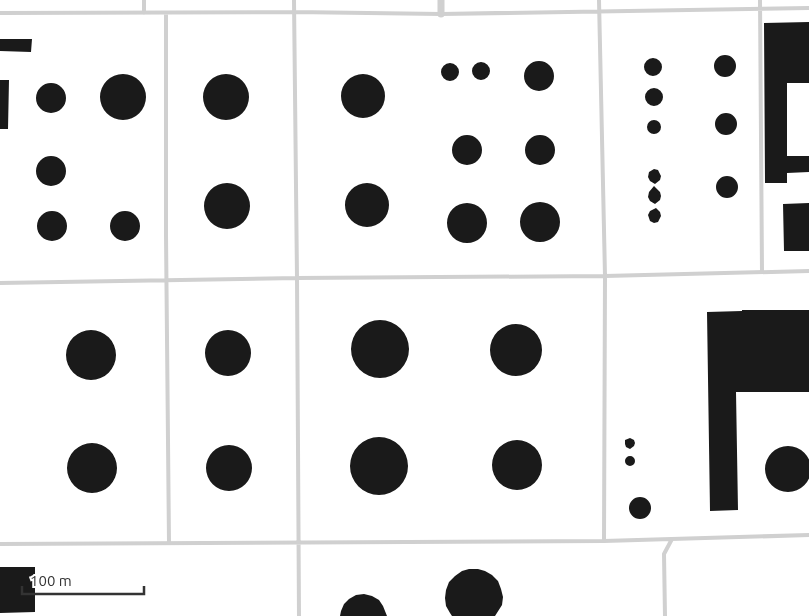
<svg xmlns="http://www.w3.org/2000/svg" width="809" height="616" viewBox="0 0 809 616" font-family="Ubuntu,sans-serif">
  <style>
    .building { fill: #1a1a1a }
    .lines { fill: none; stroke-linecap: round; stroke-linejoin: round }
    .service { stroke: #d0d0d0; stroke-width: 4 }
    .minor { stroke: #d0d0d0; stroke-width: 7 }
  </style>
  <rect width="100%" height="100%" fill="#fff"/>
  <!-- building -->
  <path class="building" d="M809,22v61h-22v73h22v16l-22,1v10h-22l-1,-160z
    M0,39h32l-1,13 -31,-1z
    M714 66a11 11 0 1 1 22 0a11 11 0 1 1-22 0Z
    M644 67a9 9 0 1 1 18 0a9 9 0 1 1-18 0Z
    M524 76a15 15 0 1 1 30 0a15 15 0 1 1-30 0Z
    M472 71a9 9 0 1 1 18 0a9 9 0 1 1-18 0Z
    M441 72a9 9 0 1 1 18 0a9 9 0 1 1-18 0Z
    M203 97a23 23 0 1 1 46 0a23 23 0 1 1-46 0Z
    M100 97a23 23 0 1 1 46 0a23 23 0 1 1-46 0Z
    M341 96a22 22 0 1 1 44 0a22 22 0 1 1-44 0Z
    M0,80h9l-1,49h-8z
    M36 98a15 15 0 1 1 30 0a15 15 0 1 1-30 0Z
    M645 97a9 9 0 1 1 18 0a9 9 0 1 1-18 0Z
    M715 124a11 11 0 1 1 22 0a11 11 0 1 1-22 0Z
    M647 127a7 7 0 1 1 14 0a7 7 0 1 1-14 0Z
    M452 150a15 15 0 1 1 30 0a15 15 0 1 1-30 0Z
    M525 150a15 15 0 1 1 30 0a15 15 0 1 1-30 0Z
    M36 171a15 15 0 1 1 30 0a15 15 0 1 1-30 0Z
    M654,169l4,1 3,6 -1,4 -5,4 -5,-3 -2,-4 1,-5z
    M716 187a11 11 0 1 1 22 0a11 11 0 1 1-22 0Z
    M204 206a23 23 0 1 1 46 0a23 23 0 1 1-46 0Z
    M345 205a22 22 0 1 1 44 0a22 22 0 1 1-44 0Z
    M654,186l6,6 1,4 -1,4 -5,4 -5,-3 -2,-4 1,-5z
    M520 222a20 20 0 1 1 40 0a20 20 0 1 1-40 0Z
    M809,203v48h-25l-1,-47z
    M447 223a20 20 0 1 1 40 0a20 20 0 1 1-40 0Z
    M656,208l4,4 1,4 -3,6 -4,1 -4,-2 -2,-6 2,-4z
    M110 226a15 15 0 1 1 30 0a15 15 0 1 1-30 0Z
    M37 226a15 15 0 1 1 30 0a15 15 0 1 1-30 0Z
    M742,310h67v82h-73l2,118 -28,1 -3,-199 35,-1z
    M351 349a29 29 0 1 1 58 0a29 29 0 1 1-58 0Z
    M490 350a26 26 0 1 1 52 0a26 26 0 1 1-52 0Z
    M66 355a25 25 0 1 1 50 0a25 25 0 1 1-50 0Z
    M205 353a23 23 0 1 1 46 0a23 23 0 1 1-46 0Z
    M350 466a29 29 0 1 1 58 0a29 29 0 1 1-58 0Z
    M630,438l4,2 1,3 -1,3 -4,3 -4,-2 -1,-3v-4z
    M492 465a25 25 0 1 1 50 0a25 25 0 1 1-50 0Z
    M67 468a25 25 0 1 1 50 0a25 25 0 1 1-50 0Z
    M206 468a23 23 0 1 1 46 0a23 23 0 1 1-46 0Z
    M765 469a23 23 0 1 1 46 0a23 23 0 1 1-46 0Z
    M625 461a5 5 0 1 1 10 0a5 5 0 1 1-10 0Z
    M629 508a11 11 0 1 1 22 0a11 11 0 1 1-22 0Z
    M0,567h35v45l-35,1z
    M469,569h9l7,2 7,4 6,6 3,8 2,8 -1,8 -7,11h-43l-2,-3 -4,-7 -1,-8 1,-8 3,-8 6,-6 7,-5z
    M364,594l8,2 7,4 4,6 4,10h-47l1,-5 3,-7 5,-5 7,-4z"/>
  <g class="lines">
    <!-- service -->
    <path class="service" d="M144,0v13
      M294,0l3,278 2,338
      M599,0l6,276 -1,265
      M760,0l2,272
      M0,13l294,-1 147,2 368,-6
      M166,13v222l3,308
      M0,283l297,-5 308,-2 204,-5
      M0,544l604,-3 205,-6
      M665,616l-1,-62 8,-15"/>
    <!-- minor -->
    <path class="minor" d="M441,14v-14"/>
  </g>
  <!-- scale -->
  <path d="M22 586v8h122v-8" fill="none" stroke="#333333" stroke-width="2.5"/>
  <text x="30" y="586" font-size="15" fill="#333333" stroke="#ffffff" stroke-width="4" paint-order="stroke">100 m</text>
</svg>
